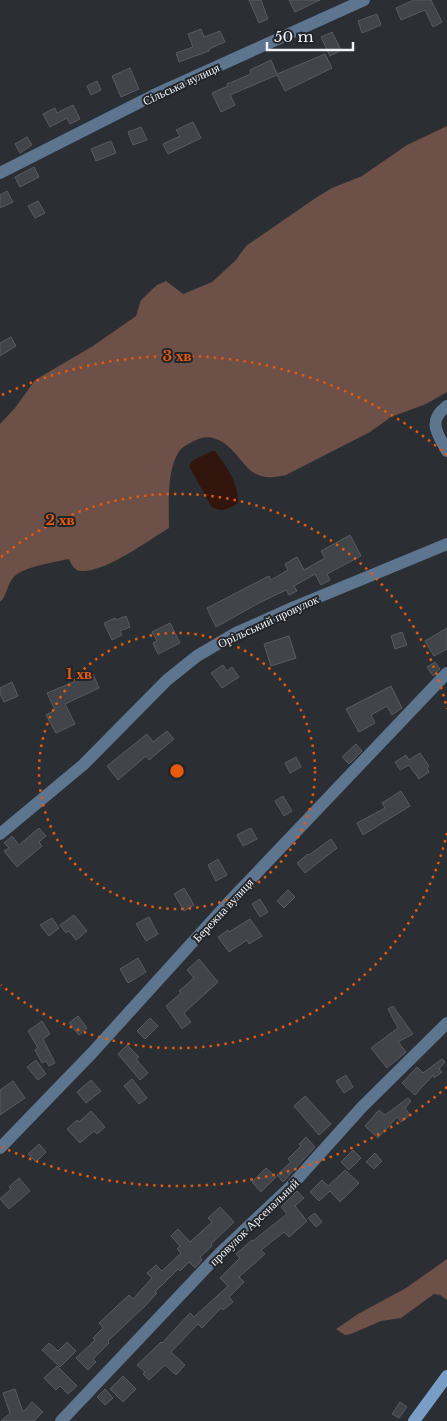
<svg xmlns="http://www.w3.org/2000/svg" width="447" height="1421" viewBox="0 0 447 1421" font-family="'Libre Baskerville',serif">
  <style>
    .green { fill: #6d5047 }
    .water { fill: #32150c }
    .building { fill: #414549; stroke: #585b60 }
    .lines { fill: none; stroke-linecap: round; stroke-linejoin: round }
    .street { stroke: #5e7590; stroke-width: 12 }
    .secondary { stroke: #789dc7; stroke-width: 12 }
    .ring { fill: none; stroke: #e8590c; stroke-width: 2.5; stroke-dasharray: 2.5 5 }
    .labels { text-anchor: middle; dominant-baseline: central; stroke-width: 4; stroke-linejoin: round; paint-order: stroke }
    .street-label { font-size: 12px; fill: #f0f2f5; stroke: #222529 }
    .centre { fill: #e8590c; stroke: #222529; stroke-width: 2.5 }
    .ring-label { font-size: 15px; text-anchor: middle; font-weight: bold; fill: #e8590c; stroke: #222529; stroke-width: 4; stroke-linejoin: round; paint-order: stroke }
  </style>
  <rect width="100%" height="100%" fill="#2b2f33"/>
  <!-- green -->
  <path class="green" d="M447,126v266l-21,12 -35,13 -21,15 -84,43c-10,2 -20,4 -30,-1 -12,-5 -22,-29 -40,-35 -7,-3 -15,-2 -22,2 -4,2 -10,5 -13,8 -15,18 -12,57 -12,79 -20,12 -63,44 -87,43 -8,0 -10,-6 -13,-12 -14,3 -48,8 -56,19 -6,7 -6,18 -13,24v-178l15,-16 20,-28 58,-34 43,-30 5,-16 16,-15 9,-4 17,13 29,-12 24,-22 10,-14 71,-49 15,-9 30,-12 45,-31z
    M447,1259v41l-7,-5 -6,-1 -33,24 -20,3 -30,13 -6,1 -9,-6 22,-15 48,-26z"/>
  <!-- water -->
  <path class="water" d="M212,451h3c10,13 26,36 22,53 -9,5 -17,9 -26,2l-22,-40 3,-5z"/>
  <!-- building -->
  <path class="building" d="M249,0h12l7,19 -9,4z
    M289,0h31l-25,12z
    M414,0h17l11,22 -9,5 -8,-17 -24,10 -5,-12z
    M377,14l4,11 -19,8 -4,-12z
    M201,29l3,8 16,-6 5,11 -16,7v2l-30,11 -3,-9 17,-6 -5,-13z
    M332,32l9,18 -11,6 -9,-19z
    M325,54l7,14 -47,23 -8,-16 -47,20 5,10 -14,7 -9,-19 16,-7 -1,-2 24,-10 -1,-4 21,-10 6,14z
    M130,68l9,21 -18,8 -9,-21z
    M97,81l4,9 -10,5 -4,-9z
    M73,105l7,14 -10,5 -3,-6 -17,9 -7,-13 12,-6 2,5z
    M193,122l8,16 -33,16 -5,-10 17,-8 -4,-6z
    M141,127l6,13 -14,5 -5,-13z
    M27,137l5,8 -12,8 -5,-9z
    M111,141l5,12 -20,8 -5,-12z
    M34,167l5,10 -19,10 -5,-10z
    M7,191l6,11 -13,6v-13z
    M38,201l7,12 -10,5 -7,-12z
    M11,337l5,9 -16,10v-13z
    M350,535l11,21 -34,18 3,6 -9,5 -6,-11 -21,12 3,5 -8,4 -3,-5 -27,13 -43,24 -9,-19 62,-32 2,4 17,-10 -3,-6 12,-7 7,13 21,-12 -4,-7z
    M126,616l4,11 -10,4 2,4 -10,5 -8,-17 11,-5 1,2z
    M170,623l10,20 -22,11 -5,-11 4,-2 -5,-9z
    M447,628v21l-13,7 -9,-15z
    M402,632l5,13 -12,4 -4,-13z
    M289,636l7,22 -25,8 -7,-22z
    M435,662l5,7 -7,7 -6,-9z
    M223,665l4,6 5,-4 7,10 -17,11 -11,-15z
    M93,674l6,14 -34,16 10,20 -19,9 -10,-18 9,-5 -8,-17z
    M12,682l6,14 -14,6 -4,-8v-6z
    M391,686l11,22 -10,7 -5,-9 -16,9 4,8 -16,9 -13,-23z
    M167,731l7,8 -25,21 -3,-4 -28,24 -11,-14 40,-32 6,8z
    M356,744l6,7 -13,13 -7,-7z
    M420,753l9,13 -2,2 2,4 -10,7 -10,-14 -9,5 -5,-8 11,-7 3,5z
    M296,757l5,10 -11,6 -5,-10z
    M401,791l9,15 -47,29 -6,-12 28,-15 -3,-5z
    M283,796l9,15 -8,5 -9,-15z
    M39,828l7,8 -7,6 3,4 -25,21 -13,-16 5,-3 -5,-5 8,-7 7,9z
    M251,828l6,11 -14,7 -6,-11z
    M331,839l6,9 -32,25 -8,-10 11,-9 1,1z
    M218,859l9,16 -11,6 -8,-16z
    M184,888l10,17 -10,6 -10,-17z
    M288,890l7,7 -11,11 -7,-7z
    M260,899l8,13 -8,5 -8,-13z
    M74,915l13,16 -11,9 -7,-9 -3,2 -6,-8z
    M149,917l9,17 -12,7 -10,-17z
    M52,918l7,10 -10,8 -9,-11z
    M250,919l12,17 -13,8 -2,-4 -18,12 -11,-15 10,-7 1,2z
    M138,958l8,14 -18,11 -8,-14z
    M199,959l19,23 -34,31 7,9 -9,7 -16,-23 15,-13 -2,-2 15,-13 -7,-8z
    M393,1006l20,28 -15,8 8,10 -19,16 -16,-20 27,-20 -10,-19z
    M78,1016l9,12 -8,7 -10,-12z
    M150,1018l8,8 -13,13 -8,-8z
    M42,1021l8,13 -7,5 12,24 -6,3 -3,-5 -4,2 -7,-13 3,-2 -10,-17z
    M127,1045l12,12 -3,2 12,14 -8,7 -22,-26z
    M442,1059l3,3 -6,7 3,3 -8,6 -1,-3 -18,20 -13,-12 15,-16 6,6z
    M36,1060l10,14 -8,6 -11,-13z
    M346,1075l7,12 -9,6 -8,-12z
    M132,1079l15,19 -8,6 -15,-18z
    M91,1080l10,11 -15,12 -9,-11z
    M13,1081l12,17 -25,17v-25z
    M305,1096l26,28 -12,11 -25,-29z
    M408,1098l3,3 -6,7 5,7 -9,7 -4,-5 -19,21 -13,-12 14,-16 6,5z
    M91,1111l14,16 -8,7 -3,-3 -14,12 -13,-14 10,-9 2,2z
    M306,1137l9,10 -32,35 -6,-7 14,-13 -3,-3 13,-13 -2,-2z
    M39,1144l7,8 -10,10 -8,-8z
    M353,1150l8,8 -12,12 -8,-8z
    M375,1153l7,8 -8,8 -8,-7z
    M266,1168l10,9 -15,15 -9,-10z
    M345,1170l14,13 -19,19 -10,-11 -11,10 -9,-9 12,-12 6,6z
    M19,1178l11,13 -21,18 -9,-10 11,-10 -2,-2z
    M297,1191l7,7 -9,8 12,15 -18,16 -5,-5 -23,18 4,4 -26,23 5,5 -15,15 4,5 -10,8 -2,-2 -19,20 -4,-4 -27,28 14,13 -9,10 -11,-10 -16,15 -6,-6 2,-2 -8,-7 24,-23 1,1 28,-30 4,4 34,-31 -8,-8 20,-20 -4,-4 16,-14 1,1 34,-27 -6,-7z
    M220,1207l14,15 -23,22 1,2 -12,11 2,3 -7,8 -6,-6 -9,9 -2,-2 -23,23 2,1 -13,14 -36,34 1,2 -16,16 3,3 -8,8 -12,-12 19,-18 -2,-2 10,-10 -4,-5 30,-28 4,4 19,-21 -5,-5 9,-8 6,6 19,-18 -4,-4 3,-3 -9,-10 7,-7 12,13 22,-20 -4,-4z
    M315,1213l7,9 -6,5 -8,-9z
    M67,1342l9,9 -16,16 -18,-17 7,-7 9,8z
    M57,1366l20,20 -9,8 -8,-8 -4,4 -12,-12z
    M123,1376l13,13 -13,13 -13,-13z
    M15,1389l8,23 9,-10 11,10 -9,9h-33l9,-8 -7,-20z
    M105,1389l8,9 -8,7 -8,-8z
    M400,1402l7,5 -8,11 -7,-4z"/>
  <g class="lines">
    <!-- street -->
    <path class="street" d="M0,173l154,-78 210,-95
      M447,406c-20,15 -10,27 0,45
      M0,834l83,-69 84,-85 30,-24 39,-23 56,-25 155,-64
      M0,1148l92,-95 137,-151 218,-229
      M61,1421l159,-168 71,-67 71,-79 85,-84"/>
    <!-- secondary -->
    <path class="secondary" d="M414,1421l33,-45"/>
  </g>
  <!-- distance rings -->
  <g class="ring">
    <circle cx="177" cy="771" r="138"/>
    <path d="M447 833A277 277 0 0 1 1 985M1 557A277 277 0 0 1 447 709"/>
    <path d="M447 1087A415 415 0 0 1 2 1147M2 395A415 415 0 0 1 447 455"/>
  </g>
  <g class="labels">
    <!-- street labels -->
    <g class="street-label">
      <text transform="translate(181 84) rotate(-25)">Сільська вулиця</text>
      <text transform="translate(268 621) rotate(-25)">Орільський провулок</text>
      <text transform="translate(223 910) rotate(-47)">Бережна вулиця</text>
      <text transform="translate(254 1222) rotate(-44)">провулок Арсенальний</text>
    </g>
  </g>
  <circle cx="177" cy="771" r="8" class="centre"/>
  <g class="ring-label">
    <text x="177" y="361">3 хв</text>
    <text x="60" y="525">2 хв</text>
    <text x="79" y="679">1 хв</text>
  </g>
  <!-- scale -->
  <path d="M267 42v8h86v-8" fill="none" stroke="#f0f2f5" stroke-width="2.5"/>
  <text x="274" y="42" font-size="15" fill="#f0f2f5" stroke="#222529" stroke-width="4" paint-order="stroke">50 m</text>
</svg>
